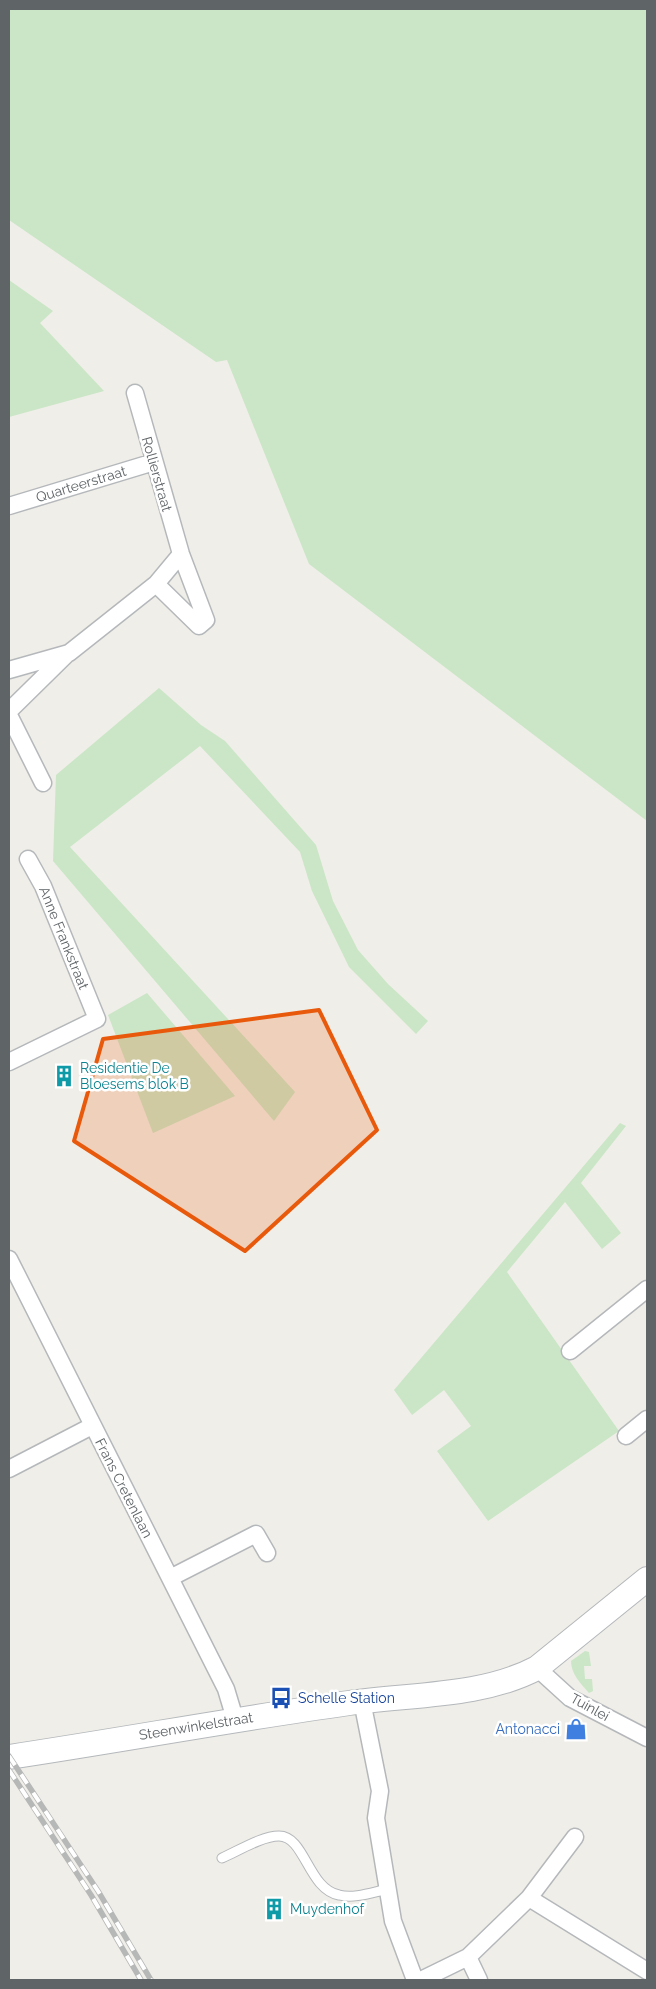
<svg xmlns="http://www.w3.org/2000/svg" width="656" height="1989" viewBox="0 0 656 1989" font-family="Raleway,sans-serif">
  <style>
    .green { fill: #cae6c7 }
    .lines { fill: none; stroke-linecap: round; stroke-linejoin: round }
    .lane-casing { stroke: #b5b8bb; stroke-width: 11 }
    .street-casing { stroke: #b5b8bb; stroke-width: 19 }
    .secondary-casing { stroke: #b4b8bb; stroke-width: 26 }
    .lane { stroke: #fff; stroke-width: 9 }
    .street { stroke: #fff; stroke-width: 16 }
    .secondary { stroke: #fff; stroke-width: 24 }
    .rail-casing { stroke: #b6b7b7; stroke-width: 5.5 }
    .rail { stroke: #fff; stroke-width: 4; stroke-dasharray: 11; stroke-linecap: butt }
    .marked { fill: #e8590c; fill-opacity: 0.2; stroke: #e8590c; stroke-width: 4; stroke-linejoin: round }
    .labels { text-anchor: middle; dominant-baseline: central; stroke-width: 5; stroke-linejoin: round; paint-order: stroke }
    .street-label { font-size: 14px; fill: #5f6467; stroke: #fff }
    .culture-label { font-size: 14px; fill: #0d838f; stroke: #fff; text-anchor: start }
    .transit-label { font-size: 14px; fill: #164399; stroke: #fff; text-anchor: start }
    .shop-label { font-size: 14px; fill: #366cbe; stroke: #fff; text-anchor: end }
  </style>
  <rect width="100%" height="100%" fill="#f0eee8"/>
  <!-- green -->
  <path class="green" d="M9,9h638v812l-338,-257 -82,-204 -11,2 -207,-142z
    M9,280l44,31 -13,12 64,68 -95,26z
    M159,688l42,37 24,16 91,104 17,56 25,49 30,34 40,37 -12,13 -67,-67 -37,-76 -12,-39 -100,-106 -130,101 225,245 -21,29 -221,-260 3,-86z
    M147,993l88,103 -82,37 -45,-118z
    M620,1123l6,3 -45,57 40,50 -19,16 -37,-47 -58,70 112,159 -131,90 -51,-70 34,-25 -27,-36 -32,25 -18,-25z
    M585,1651l4,1 2,14h-7l1,13h7l1,12 -4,2c-8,-9 -18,-19 -18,-32z"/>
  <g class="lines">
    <!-- lane casing -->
    <g class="lane-casing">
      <path id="lane" d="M222,1858c16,-7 40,-22 57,-22 26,0 29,53 60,59 15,4 34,-3 49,-6"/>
    </g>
    <!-- street casing -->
    <g class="street-casing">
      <path id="street" d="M135,393l46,161 25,66 -7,6 -43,-42 25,-30
        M9,506l145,-44
        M9,670l60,-17 87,-69
        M9,711l58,-57
        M9,715l34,68
        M9,1062l88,-43 -54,-133 -15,-27
        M9,1259l217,430 9,30
        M570,1351l77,-62
        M626,1436l21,-17
        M9,1469l83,-43
        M170,1578l86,-44 11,19
        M537,1668l33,30 77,40
        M362,1701l18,90 -4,27 17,103 22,59
        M529,1898l118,73
        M468,1957l11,23
        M421,1980l47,-23 61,-59 46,-61"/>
    </g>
    <!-- secondary casing -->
    <g class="secondary-casing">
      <path id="secondary" d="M9,1757c113,-17 226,-38 340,-54 62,-9 133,-6 188,-35l110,-89"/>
    </g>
    <!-- lane -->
    <use href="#lane" class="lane"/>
    <!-- street -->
    <use href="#street" class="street"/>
    <!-- secondary -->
    <use href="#secondary" class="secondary"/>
    <!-- rail casing -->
    <g class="rail-casing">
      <path id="rail" d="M9,1756l89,135 53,89
        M9,1770l82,125 50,85"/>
    </g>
    <!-- rail -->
    <use href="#rail" class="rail"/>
  </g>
  <!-- marked area -->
  <path class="marked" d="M319,1010l58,120 -132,121 -171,-110 29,-102z"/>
  <!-- icons -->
  <defs>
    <g id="building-bare" transform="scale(1.725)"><path d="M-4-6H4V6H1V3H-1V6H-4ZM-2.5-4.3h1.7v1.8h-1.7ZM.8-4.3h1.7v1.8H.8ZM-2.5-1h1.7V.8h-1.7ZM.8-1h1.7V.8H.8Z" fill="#0f9aa8" stroke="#fff" stroke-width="2.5" paint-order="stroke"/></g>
    <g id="bus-bare" transform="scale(1.725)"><path d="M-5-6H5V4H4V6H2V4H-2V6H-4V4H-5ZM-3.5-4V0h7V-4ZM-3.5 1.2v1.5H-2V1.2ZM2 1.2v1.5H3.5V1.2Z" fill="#1a4fb4" stroke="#fff" stroke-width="2.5" paint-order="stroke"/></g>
    <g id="shop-bare" transform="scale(1.725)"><path d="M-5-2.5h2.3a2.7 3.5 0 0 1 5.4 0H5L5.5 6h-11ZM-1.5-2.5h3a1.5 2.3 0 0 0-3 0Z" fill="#3f7fe0" stroke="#fff" stroke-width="2.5" paint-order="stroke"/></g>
  </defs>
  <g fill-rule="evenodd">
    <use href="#building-bare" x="64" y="1076"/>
    <use href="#bus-bare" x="281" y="1698"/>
    <use href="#shop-bare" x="576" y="1729"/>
    <use href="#building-bare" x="274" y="1909"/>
  </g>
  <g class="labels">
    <!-- street labels -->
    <g class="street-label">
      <text transform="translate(157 474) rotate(74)">Rollierstraat</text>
      <text transform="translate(81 484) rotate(-17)">Quarteerstraat</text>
      <text transform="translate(64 938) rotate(68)">Anne Frankstraat</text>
      <text transform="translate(124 1488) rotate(63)">Frans Cretenlaan</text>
      <text transform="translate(590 1707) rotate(29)">Tuinlei</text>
      <text transform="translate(196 1726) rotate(-9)">Steenwinkelstraat</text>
    </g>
    <!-- culture labels -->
    <g class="culture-label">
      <text x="80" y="1068">Residentie De<tspan x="80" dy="16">Bloesems blok B</tspan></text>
      <text x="290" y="1909">Muydenhof</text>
    </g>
    <!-- transit labels -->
    <g class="transit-label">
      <text x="298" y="1698">Schelle Station</text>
    </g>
    <!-- shop labels -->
    <g class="shop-label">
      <text x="560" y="1729">Antonacci</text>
    </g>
  </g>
  <!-- border -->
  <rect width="656" height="1989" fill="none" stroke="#5f6467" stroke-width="20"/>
</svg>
